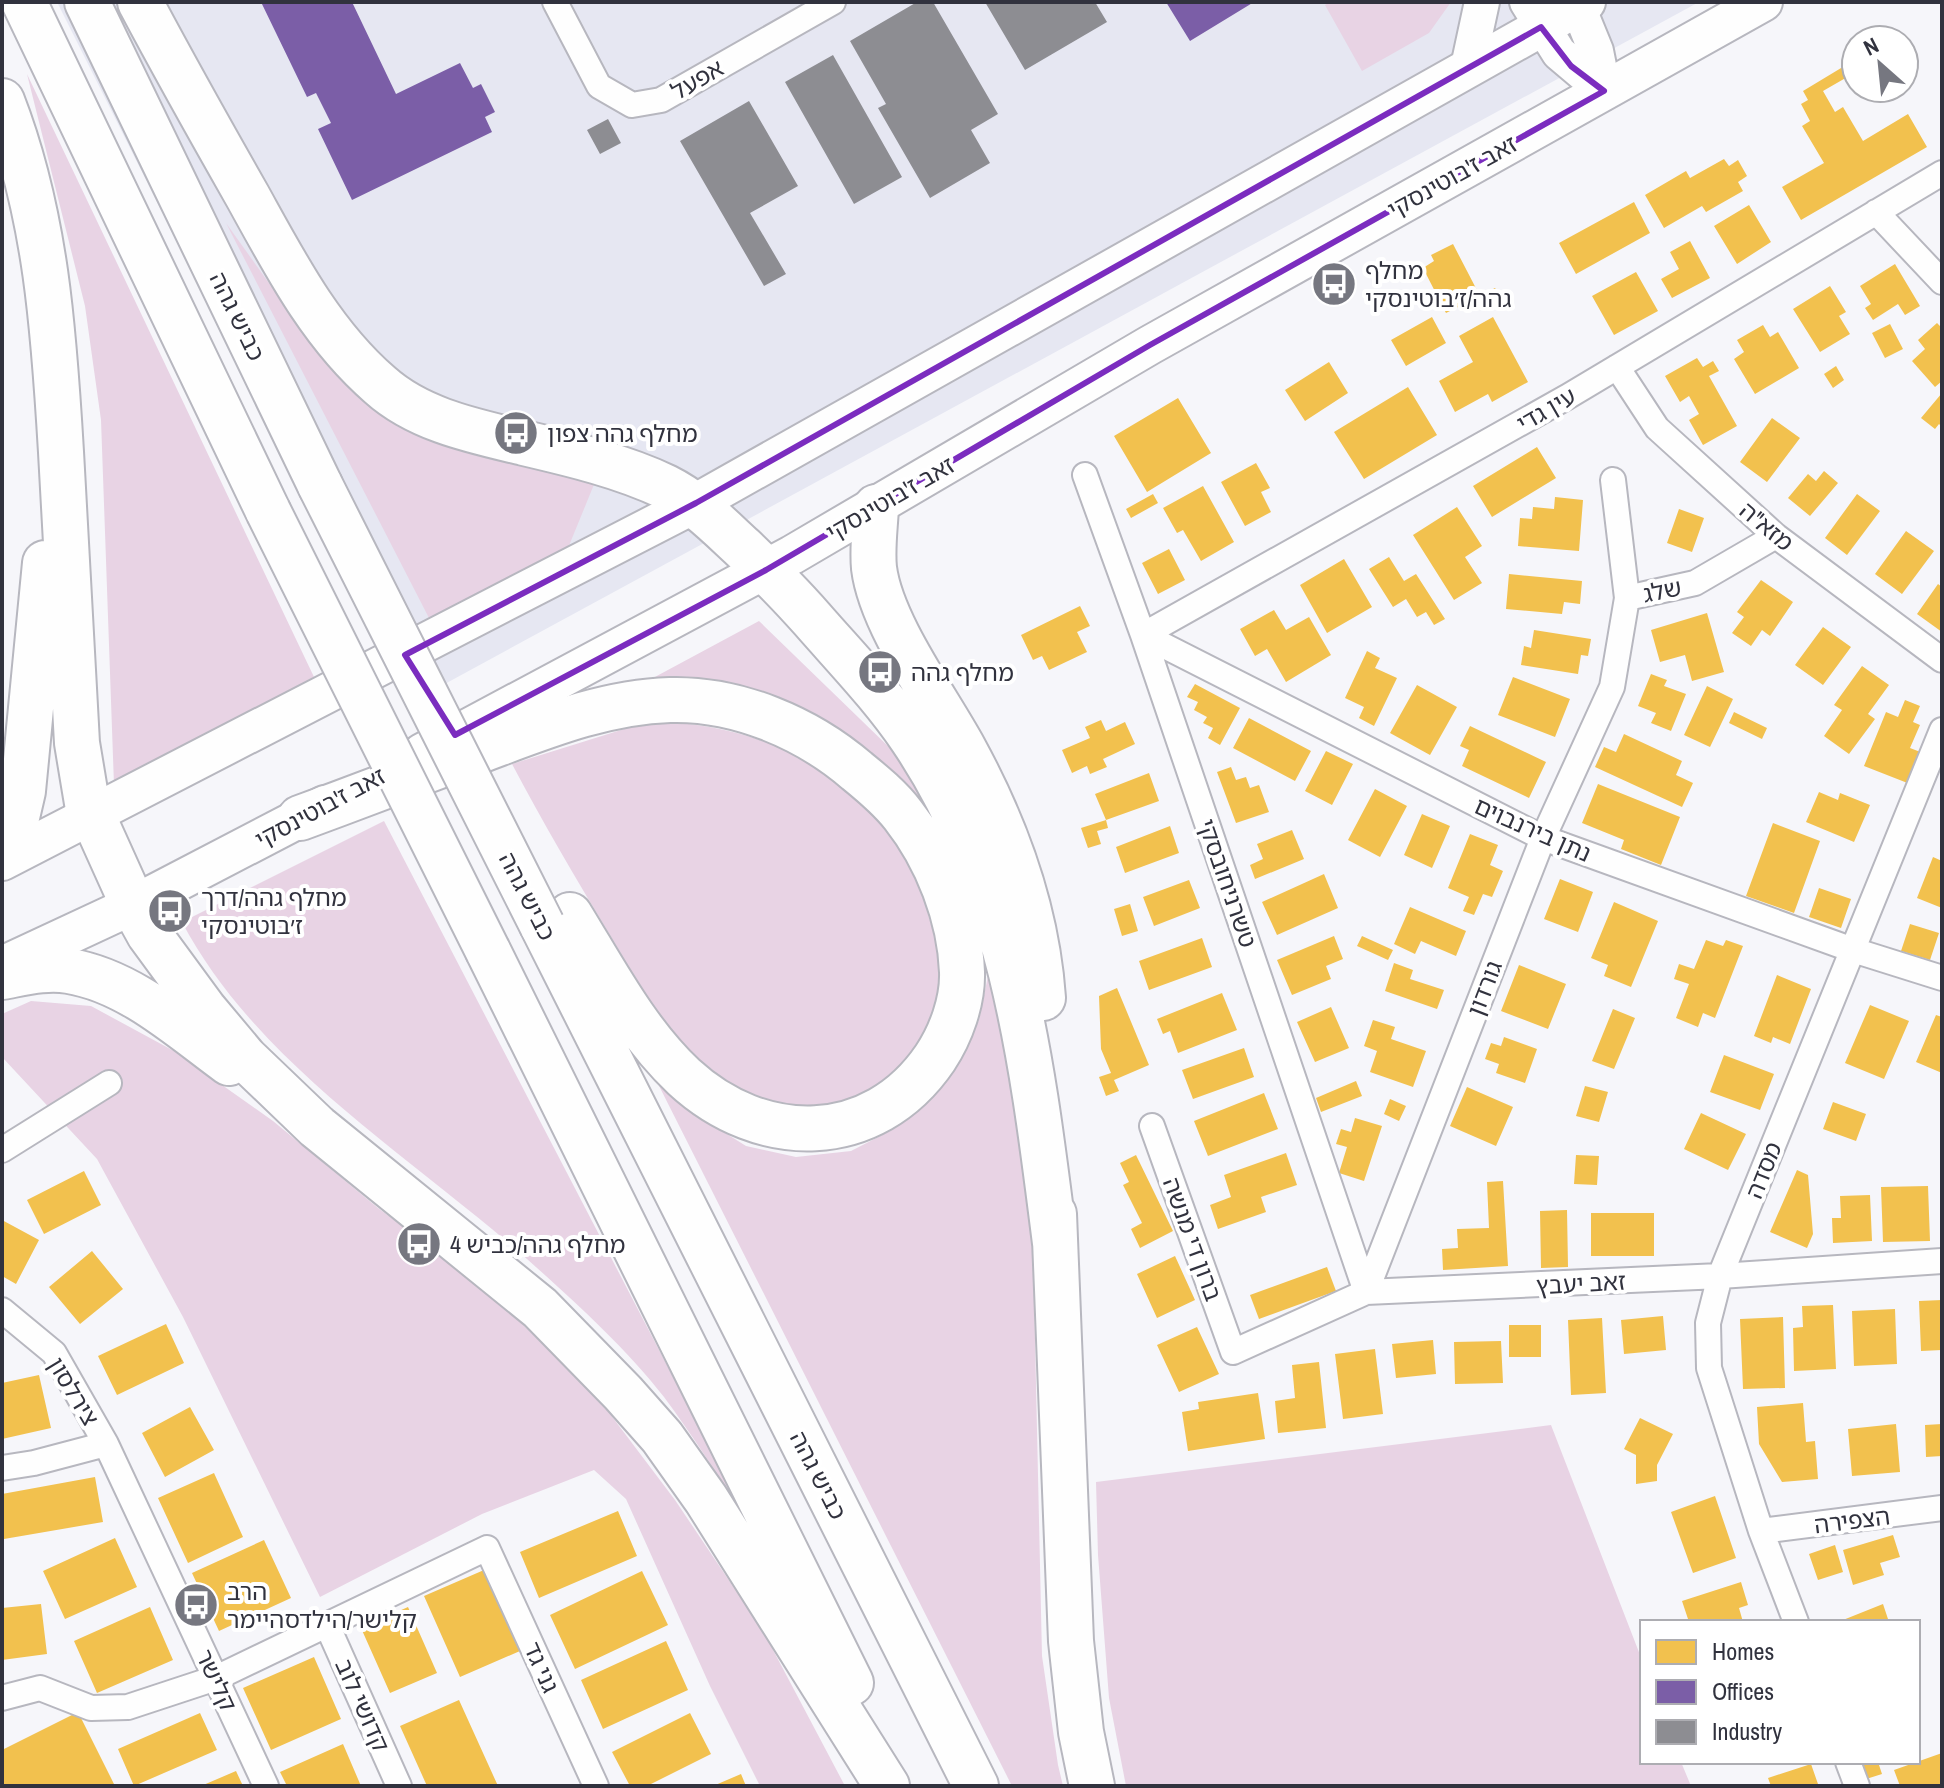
<svg xmlns="http://www.w3.org/2000/svg" width="1944" height="1788" viewBox="0 0 1944 1788" font-family="'Archivo Narrow','Noto Sans Hebrew',sans-serif">
  <style>
    .built { fill: #e6e7f2 }
    .green { fill: #e8d3e4 }
    .homes { fill: #f2c14e }
    .offices { fill: #7b5ea7 }
    .industry { fill: #8d8d92 }
    .lines { fill: none; stroke-linecap: round; stroke-linejoin: round }
    .street-casing { stroke: #b7b7bf; stroke-width: 28 }
    .secondary-casing { stroke: #b7b7bf; stroke-width: 38 }
    .primary-casing { stroke: #b7b7bf; stroke-width: 42 }
    .highway-casing { stroke: #b7b7bf; stroke-width: 48 }
    .street { stroke: #fefefe; stroke-width: 24 }
    .secondary { stroke: #fefefe; stroke-width: 34 }
    .primary { stroke: #fefefe; stroke-width: 38 }
    .highway { stroke: #fefefe; stroke-width: 44 }
    .highway-bridge-casing { stroke: #b7b7bf; stroke-width: 48; stroke-linecap: butt }
    .highway-bridge { stroke: #fefefe; stroke-width: 44 }
    .marked { fill: none; stroke: #7b2cbf; stroke-width: 6; stroke-linejoin: round }
    .labels { text-anchor: middle; dominant-baseline: central; stroke-width: 8; stroke-linejoin: round; paint-order: stroke }
    .street-label { font-size: 24px; fill: #31323e; stroke: #fff }
    .poi-label { font-size: 24px; fill: #31323e; stroke: #fff; text-anchor: start }
  </style>
  <rect width="100%" height="100%" fill="#f6f6fa"/>
  <!-- built -->
  <path class="built" d="M57,2h1642l-1291,702z"/>
  <!-- green -->
  <path class="green" d="M1329,2h122l-22,31 -67,38 -37,-66z
    M27,74l287,603 -200,108 -13,-365 -16,-114z
    M226,223l98,137 44,44 76,36 151,42 -29,71 -137,65z
    M759,621l133,129 30,47 25,57 -58,-74 -262,-88z
    M678,723c116,9 220,78 251,194 5,18 12,40 11,59 -5,82 -81,146 -163,129 -29,-6 -57,-24 -78,-44 -39,-36 -64,-84 -91,-129 -33,-55 -66,-111 -96,-168l125,-39z
    M384,821l365,702c-28,-42 -55,-86 -85,-126 -38,-49 -91,-97 -137,-138 -118,-104 -270,-195 -345,-337z
    M990,966l42,237 10,453 16,109 5,21h-51l-365,-724 64,62 35,22 50,11 55,-6 39,-20 40,-30 29,-39 20,-42z
    M31,1001l60,5 83,45 99,70 105,87 111,83 112,111 74,98 88,131 82,155h-85l-50,-100 -84,-187 -32,-29 -112,44 -162,83 -137,-280 -86,-158 -95,-102v-43z
    M1551,1425l91,235v102h39l10,24h-565l-17,-88 -11,-143 -2,-73z"/>
  <!-- homes -->
  <path class="homes" d="M1856,59v13l-33,19 12,21 8,-5 20,34 45,-27 19,33 -126,73 -19,-33 42,-24 -22,-37 8,-5 -9,-17 7,-4 -5,-9z
    M1724,159l5,7 9,-6 9,16 -9,6 5,9 -37,21 -4,-6 -38,22 -19,-33 41,-24 4,7z
    M1634,202l16,31 -74,41 -17,-31z
    M1749,205l22,37 -34,22 -23,-38z
    M1690,241l20,37 -38,20 -11,-19 18,-10 -9,-17z
    M1453,244l27,52 15,-8 5,8 -15,9 -5,-9 -34,17 -23,-45 11,-7 -3,-6z
    M1895,264l25,42 -15,9 -7,-11 -25,16 -8,-12 6,-4 -11,-18z
    M1636,272l22,39 -44,24 -22,-39z
    M1830,286l16,26 -7,4 11,18 -30,18 -27,-43z
    M1432,317l14,26 -40,23 -15,-26z
    M1493,317l35,65 -36,20 -4,-8 -33,18 -16,-31 34,-19 -14,-26z
    M1937,323l5,5v53l-7,6 -23,-26 13,-12 -7,-9z
    M1890,324l13,25 -18,9 -13,-25z
    M1763,325l7,12 8,-5 21,36 -44,26 -21,-35 10,-7 -7,-12z
    M1697,358l6,9 10,-6 6,10 -10,5 28,50 -34,19 -14,-25 10,-6 -10,-18 -9,6 -15,-26z
    M1329,362l19,31 -43,28 -20,-31z
    M1836,366l8,14 -11,8 -9,-14z
    M1408,387l29,48 -73,44 -30,-47z
    M1942,393v34l-3,-3 -4,5 -14,-11z
    M1178,398l33,55 -64,39 -33,-56z
    M1772,418l28,20 -33,44 -27,-20z
    M1537,447l19,31 -64,39 -19,-31z
    M1256,463l14,25 -9,4 10,20 -26,14 -24,-44z
    M1824,471l14,12 -28,33 -22,-18 20,-24 8,7z
    M1203,486l31,56 -33,19 -18,-31 -6,3 -14,-25z
    M1153,494l5,9 -27,15 -5,-9z
    M1857,494l23,17 -33,44 -22,-17z
    M1555,497l28,3 -4,51 -61,-5 2,-28 12,1 1,-12 21,2z
    M1457,507l25,39 -17,11 17,26 -28,17 -41,-65z
    M1679,509l25,9 -12,34 -25,-9z
    M1906,531l28,20 -32,43 -27,-20z
    M1169,549l16,31 -27,14 -16,-31z
    M1389,557l15,24 12,-7 29,45 -11,6 -8,-13 -9,5 -11,-18 -13,8 -24,-38z
    M1344,559l28,48 -45,26 -27,-48z
    M1509,574l73,7 -2,23 -16,-2 -2,12 -56,-5z
    M1761,580l32,22 -23,34 -8,-6 -11,16 -19,-13 12,-16 -7,-5z
    M1938,584l4,3v45l-25,-18z
    M1080,606l10,20 -13,6 10,20 -38,18 -7,-14 -9,4 -12,-25z
    M1274,610l12,20 23,-13 22,38 -45,27 -19,-33 -12,7 -15,-27z
    M1707,613l17,59 -32,9 -7,-26 -25,7 -9,-32z
    M1823,627l28,20 -28,38 -28,-20z
    M1534,630l57,9 -3,17 -7,-1 -3,19 -57,-9 3,-19 7,2z
    M1367,651l13,7 -5,10 22,10 -23,48 -15,-8 5,-11 -19,-9z
    M1862,666l27,19 -21,29 7,5 -26,35 -25,-18 18,-26 -8,-5z
    M1651,674l16,6 -3,6 22,8 -15,37 -20,-8 5,-10 -18,-7z
    M1513,677l57,22 -15,38 -57,-22z
    M1195,684l45,24 -20,37 -12,-7 5,-10 -10,-5 4,-6 -13,-7 4,-8 -11,-5z
    M1417,685l40,22 -27,48 -40,-22z
    M1707,686l26,13 -23,48 -26,-12z
    M1905,700l15,6 -7,16 7,3 -10,23 13,5 -13,31 -46,-18 22,-54 12,5z
    M1734,712l33,16 -5,11 -33,-16z
    M1249,718l62,33 -16,30 -62,-33z
    M1101,720l5,11 19,-9 10,22 -32,15 4,8 -17,7 -3,-8 -15,7 -10,-23 28,-12 -5,-11z
    M1470,726l76,36 -17,36 -67,-32 7,-16 -9,-4z
    M1624,734l58,27 -6,14 17,8 -11,24 -87,-40 9,-20 12,5z
    M1326,751l27,13 -21,41 -27,-14z
    M1231,767l5,13 10,-3 4,11 9,-3 10,27 -33,11 -19,-51z
    M1149,773l10,28 -53,19 -11,-26z
    M1598,784l82,33 -19,48 -40,-16 3,-9 -42,-17z
    M1375,789l32,17 -27,51 -32,-17z
    M1819,792l19,8 2,-7 30,12 -16,37 -48,-20z
    M1422,814l28,12 -18,42 -28,-13z
    M1106,820l2,8 -11,3 4,13 -13,4 -7,-20z
    M1773,823l47,18 -26,72 -48,-17z
    M1170,826l9,27 -54,20 -9,-26z
    M1292,830l12,29 -49,20 -5,-14 13,-6 -6,-15z
    M1470,834l28,11 -8,20 13,6 -11,26 -9,-3 -9,21 -11,-4 6,-14 -21,-9z
    M1933,857l9,4v47l-25,-10z
    M1324,874l14,34 -61,27 -15,-33z
    M1560,879l33,13 -15,40 -34,-13z
    M1189,880l11,28 -46,18 -11,-29z
    M1819,888l32,11 -10,29 -32,-11z
    M1614,902l44,19 -27,66 -27,-11 4,-11 -17,-7z
    M1130,904l8,27 -16,5 -8,-27z
    M1410,907l56,24 -10,25 -35,-15 -6,13 -21,-10z
    M1910,924l29,9 -9,27 -29,-9z
    M1334,936l9,23 -17,7 5,13 -39,16 -15,-35z
    M1362,936l31,14 -5,10 -31,-14z
    M1202,938l10,29 -63,23 -10,-29z
    M1706,940l17,6 3,-6 17,6 -28,72 -12,-5 -5,14 -22,-9 13,-34 -15,-5 5,-15 15,5z
    M1394,963l19,7 -3,9 34,11 -7,19 -52,-18z
    M1519,965l47,19 -18,45 -47,-18z
    M1777,975l34,14 -21,55 -17,-7 -2,6 -17,-7z
    M1117,988l32,77 -35,15 5,11 -13,5 -7,-19 12,-4 -10,-24 -2,-53z
    M1222,993l15,37 -59,23 -8,-22 -7,3 -6,-15z
    M1870,1005l39,16 -25,58 -39,-16z
    M1331,1007l18,41 -34,14 -18,-40z
    M1613,1009l22,9 -21,51 -22,-8z
    M1936,1015l6,2v56l-26,-11z
    M1373,1020l22,7 -4,12 35,12 -13,36 -43,-15 7,-21 -13,-5z
    M1504,1037l33,12 -12,34 -29,-10 3,-9 -14,-5 6,-16 10,3z
    M1244,1048l10,29 -61,22 -11,-29z
    M1724,1055l50,19 -14,36 -50,-18z
    M1356,1081l6,15 -41,16 -5,-14z
    M1585,1086l23,6 -9,30 -23,-6z
    M1467,1087l46,20 -17,39 -46,-20z
    M1264,1093l14,36 -70,27 -14,-35z
    M1390,1099l16,7 -7,15 -15,-7z
    M1833,1102l33,12 -10,27 -33,-12z
    M1701,1113l45,21 -18,36 -44,-21z
    M1355,1118l27,8 -18,55 -25,-8 8,-26 -11,-3 5,-15 10,3z
    M1286,1153l11,32 -36,12 5,15 -48,17 -8,-24 21,-8 -7,-22z
    M1136,1155l37,76 -33,17 -9,-19 11,-6 -19,-38 6,-3 -9,-19z
    M1576,1155l23,1 -2,29 -23,-1z
    M1797,1170l11,5 5,59 -6,14 -37,-16z
    M84,1171l17,34 -57,29 -17,-34z
    M1503,1181l5,85 -65,4 -1,-21 16,-1 -1,-19 32,-1 -2,-46z
    M1928,1186l2,55 -47,1 -2,-55z
    M1870,1195l2,46 -39,2 -1,-25h9l-1,-22z
    M1567,1210l1,57 -27,1 -1,-57z
    M1591,1213h63v43h-63z
    M2,1220l37,20 -23,44 -14,-8z
    M92,1251l31,38 -43,35 -31,-37z
    M1175,1256l20,44 -38,18 -20,-44z
    M1327,1267l9,24 -77,28 -9,-24z
    M1942,1300v50l-21,1 -2,-50z
    M1833,1305l3,64 -42,2 -1,-43 10,-1 -1,-21z
    M1895,1309l2,55 -43,2 -2,-55z
    M1663,1316l3,34 -42,4 -3,-34z
    M1783,1317l2,71 -42,1 -3,-70z
    M1602,1318l4,75 -35,2 -3,-75z
    M166,1324l18,39 -67,32 -19,-39z
    M1509,1325h32v32h-32z
    M1197,1327l22,47 -40,18 -22,-47z
    M1433,1340l3,34 -40,4 -4,-34z
    M1501,1341l2,42 -48,1 -1,-42z
    M1375,1349l8,65 -40,5 -8,-65z
    M1319,1362l7,66 -48,5 -3,-32 20,-3 -3,-33z
    M39,1375l12,53 -49,11v-56z
    M1258,1393l7,46 -77,12 -6,-39 17,-3 -1,-7z
    M1803,1403l3,39 9,-1 3,38 -36,3 -23,-38 -2,-37z
    M190,1407l24,43 -49,27 -23,-44z
    M1640,1418l33,16 -16,31v16l-21,3v-29l-12,-6z
    M1896,1424l4,48 -48,4 -4,-47z
    M1942,1424v32l-16,1 -1,-32z
    M214,1473l29,64 -55,26 -30,-65z
    M95,1477l8,45 -99,17 -2,-45z
    M1715,1496l21,62 -43,15 -22,-61z
    M618,1511l19,45 -98,42 -19,-46z
    M1893,1535l7,22 -20,6 4,12 -31,10 -10,-35z
    M115,1538l22,49 -72,32 -22,-48z
    M264,1540l27,58 -72,33 -27,-58z
    M1835,1545l8,27 -25,8 -9,-26z
    M484,1570l36,81 -60,26 -36,-81z
    M642,1571l26,54 -93,44 -25,-54z
    M1741,1582l7,23 -9,3 4,14h-54l-7,-21z
    M41,1604l6,50 -45,6v-52z
    M1883,1604l5,15 -7,3h-43z
    M150,1607l23,53 -76,33 -23,-52z
    M408,1607l29,66 -47,20 -29,-65z
    M666,1641l22,49 -85,39 -22,-49z
    M314,1657l27,62 -70,31 -28,-62z
    M459,1700l39,86h-71l-27,-60z
    M78,1712l36,72 -5,2h-107v-36z
    M200,1713l17,37 -83,36 -16,-37z
    M690,1713l21,41 -64,32h-17l-18,-34z
    M343,1744l18,42h-74l-7,-14z
    M1942,1753v33h-42l-6,-16z
    M1869,1762h9l4,12 -19,6 -4,-15z
    M1811,1764l7,20 -47,2 -3,-8z
    M236,1771l7,15h-42z
    M741,1774l5,12h-33z"/>
  <!-- offices -->
  <path class="offices" d="M261,2h91l44,92 64,-31 13,25 8,-4 14,28 -10,5 7,15 -140,68 -34,-71 13,-6 -15,-30 -9,4z
    M1166,2h88l-64,39z"/>
  <!-- industry -->
  <path class="industry" d="M917,2h16l65,112 -27,16 19,33 -60,35 -52,-90 8,-4 -36,-63z
    M985,2h110l12,20 -82,48z
    M833,55l69,122 -48,27 -69,-122z
    M749,101l49,85 -48,27 36,61 -22,12 -84,-145z
    M608,119l13,24 -21,11 -13,-24z"/>
  <g class="lines">
    <!-- street casing -->
    <g class="street-casing">
      <path id="street" d="M555,2l44,84 33,19 29,-5 172,-98
        M1876,212l66,70
        M1617,367l40,61 119,108 166,124
        M1085,475l58,160 223,657
        M1613,480l14,118
        M1143,635l424,-238 375,-224
        M1143,635l400,203 310,112 89,28
        M1152,1126l81,226 133,-60 354,-16 222,-15
        M2,1150l107,-67
        M1366,1292l177,-454 69,-151 15,-89 68,-15 81,-47
        M2,1310l52,43 52,91 160,342
        M2,1468l32,-5 72,-19
        M1761,1531l181,-23
        M1796,1622l-35,-91 -52,-163 -1,-45 12,-47 222,-546
        M327,1625l72,161
        M2,1698l38,-10 51,20 37,-1 88,-29 271,-130 109,238
        M1848,1762l9,24"/>
    </g>
    <!-- secondary casing -->
    <g class="secondary-casing">
      <path id="secondary" d="M1527,2l32,51 45,38
        M1576,2l20,49 8,40
        M1468,67l14,-65"/>
    </g>
    <!-- primary casing -->
    <g class="primary-casing">
      <path id="primary" d="M422,753l370,-198 358,-210 613,-343
        M2,861l694,-358 890,-501
        M2,966l131,-61 192,-100"/>
    </g>
    <!-- highway casing -->
    <g class="highway-casing">
      <path id="highway" d="M24,2l244,509
        M87,2l233,483
        M140,2c35,66 71,130 108,195 37,67 73,137 132,188 39,35 94,46 144,58 47,11 98,23 142,44 30,15 52,38 77,61 24,23 47,46 69,71 34,39 71,77 100,120 101,149 121,331 143,504
        M2,101c44,113 52,231 59,351 6,97 11,194 16,291l10,60 46,102 16,29 55,75 41,49 72,69 223,181 83,85 39,44 44,62 181,287
        M876,507c-1,21 -4,41 -2,61 7,56 62,130 90,181 42,77 73,161 79,249
        M300,818c60,-22 120,-45 179,-67 62,-23 124,-49 191,-51 67,-2 137,28 187,71 16,13 33,27 46,44 34,43 57,102 59,157 1,29 -11,62 -27,86 -62,91 -174,90 -251,19 -48,-45 -80,-107 -114,-162
        M2,852l15,-35 6,-26 22,-228
        M542,925l434,861
        M488,951l363,732
        M2,977c22,-4 45,-10 67,-6 61,10 112,57 160,92
        M1054,1214l17,427 10,91 11,54"/>
    </g>
    <!-- street -->
    <use href="#street" class="street"/>
    <!-- secondary -->
    <use href="#secondary" class="secondary"/>
    <!-- primary -->
    <use href="#primary" class="primary"/>
    <!-- highway -->
    <use href="#highway" class="highway"/>
    <!-- highway-bridge casing -->
    <g class="highway-bridge-casing">
      <path id="highway-bridge" d="M320,485l222,440
        M268,511l220,440"/>
    </g>
    <!-- highway-bridge -->
    <use href="#highway-bridge" class="highway-bridge"/>
  </g>
  <!-- marked area -->
  <path class="marked" d="M1541,27l30,39 33,25 -454,254 -384,225 -311,165 -50,-80 291,-152z"/>
  <!-- icons -->
  <defs>
    <g id="bus-disc" transform="scale(2.3)"><circle r="9.5" fill="#767780" stroke="#fff"/><path d="M-5-6H5V4H4V6H2V4H-2V6H-4V4H-5ZM-3.5-4V0h7V-4ZM-3.5 1.2v1.5H-2V1.2ZM2 1.2v1.5H3.5V1.2Z" fill="#fff"/></g>
  </defs>
  <g fill-rule="evenodd">
    <use href="#bus-disc" x="1334" y="284"/>
    <use href="#bus-disc" x="516" y="433"/>
    <use href="#bus-disc" x="880" y="672"/>
    <use href="#bus-disc" x="170" y="911"/>
    <use href="#bus-disc" x="419" y="1244"/>
    <use href="#bus-disc" x="196" y="1605"/>
  </g>
  <g class="labels">
    <!-- street labels -->
    <g class="street-label">
      <text transform="translate(697 79) rotate(-30)">אפעל</text>
      <text transform="translate(1452 176) rotate(-29)">זאב ז'בוטינסקי</text>
      <text transform="translate(238 316) rotate(64)">כביש גהה</text>
      <text transform="translate(1546 409) rotate(-30)">עין גדי</text>
      <text transform="translate(890 498) rotate(-30)">זאב ז'בוטינסקי</text>
      <text transform="translate(1767 526) rotate(40)">מזא"ה</text>
      <text transform="translate(1662 590) rotate(-12)">שלג</text>
      <text transform="translate(320 807) rotate(-28)">זאב ז'בוטינסקי</text>
      <text transform="translate(1533 829) rotate(24)">נתן בירנבוים</text>
      <text transform="translate(1228 883) rotate(71)">טשרניחובסקי</text>
      <text transform="translate(528 896) rotate(63)">כביש גהה</text>
      <text transform="translate(1484 988) rotate(-69)">גורדון</text>
      <text transform="translate(1763 1170) rotate(-68)">מסדה</text>
      <text transform="translate(1193 1239) rotate(70)">ברון די מנשה</text>
      <text transform="translate(1581 1283) rotate(-3)">זאב יעבץ</text>
      <text transform="translate(74 1391) rotate(59)">צירלסון</text>
      <text transform="translate(819 1475) rotate(63)">כביש גהה</text>
      <text transform="translate(1852 1520) rotate(-7)">הצפירה</text>
      <text transform="translate(542 1667) rotate(66)">גני גד</text>
      <text transform="translate(217 1680) rotate(65)">קלישר</text>
      <text transform="translate(363 1705) rotate(66)">קדושי לוב</text>
    </g>
    <!-- poi labels -->
    <g class="poi-label">
      <text x="1365" y="270">מחלף<tspan x="1365" dy="28">גהה/ז׳בוטינסקי</tspan></text>
      <text x="547" y="433">מחלף גהה צפון</text>
      <text x="911" y="672">מחלף גהה</text>
      <text x="201" y="897">מחלף גהה/דרך<tspan x="201" dy="28">ז׳בוטינסקי</tspan></text>
      <text x="450" y="1244">מחלף גהה/כביש 4</text>
      <text x="227" y="1591">הרב<tspan x="227" dy="28">קלישר/הילדסהיימר</tspan></text>
    </g>
  </g>
  <!-- border -->
  <rect width="1944" height="1788" fill="none" stroke="#31323e" stroke-width="8"/>
  <!-- legend -->
  <rect x="1640" y="1620" width="280" height="144" fill="#ffffff" stroke="#adadb2" stroke-width="2"/>
  <rect x="1656" y="1640" width="40" height="24" fill="#f2c14e" stroke="#adadb2" stroke-width="2"/>
  <text x="1712" y="1660" font-size="24" fill="#31323e">Homes</text>
  <rect x="1656" y="1680" width="40" height="24" fill="#7b5ea7" stroke="#adadb2" stroke-width="2"/>
  <text x="1712" y="1700" font-size="24" fill="#31323e">Offices</text>
  <rect x="1656" y="1720" width="40" height="24" fill="#8d8d92" stroke="#adadb2" stroke-width="2"/>
  <text x="1712" y="1740" font-size="24" fill="#31323e">Industry</text>
  <!-- north arrow -->
  <g transform="translate(1880 64) rotate(333)"><circle r="38" fill="#ffffff" stroke="#adadb2" stroke-width="2"/>
  <path d="M0-6L14 30L0 20L-14 30Z" fill="#767780"/>
  <text y="-12" font-size="22" font-weight="bold" text-anchor="middle" fill="#31323e">N</text>
  </g>
</svg>
